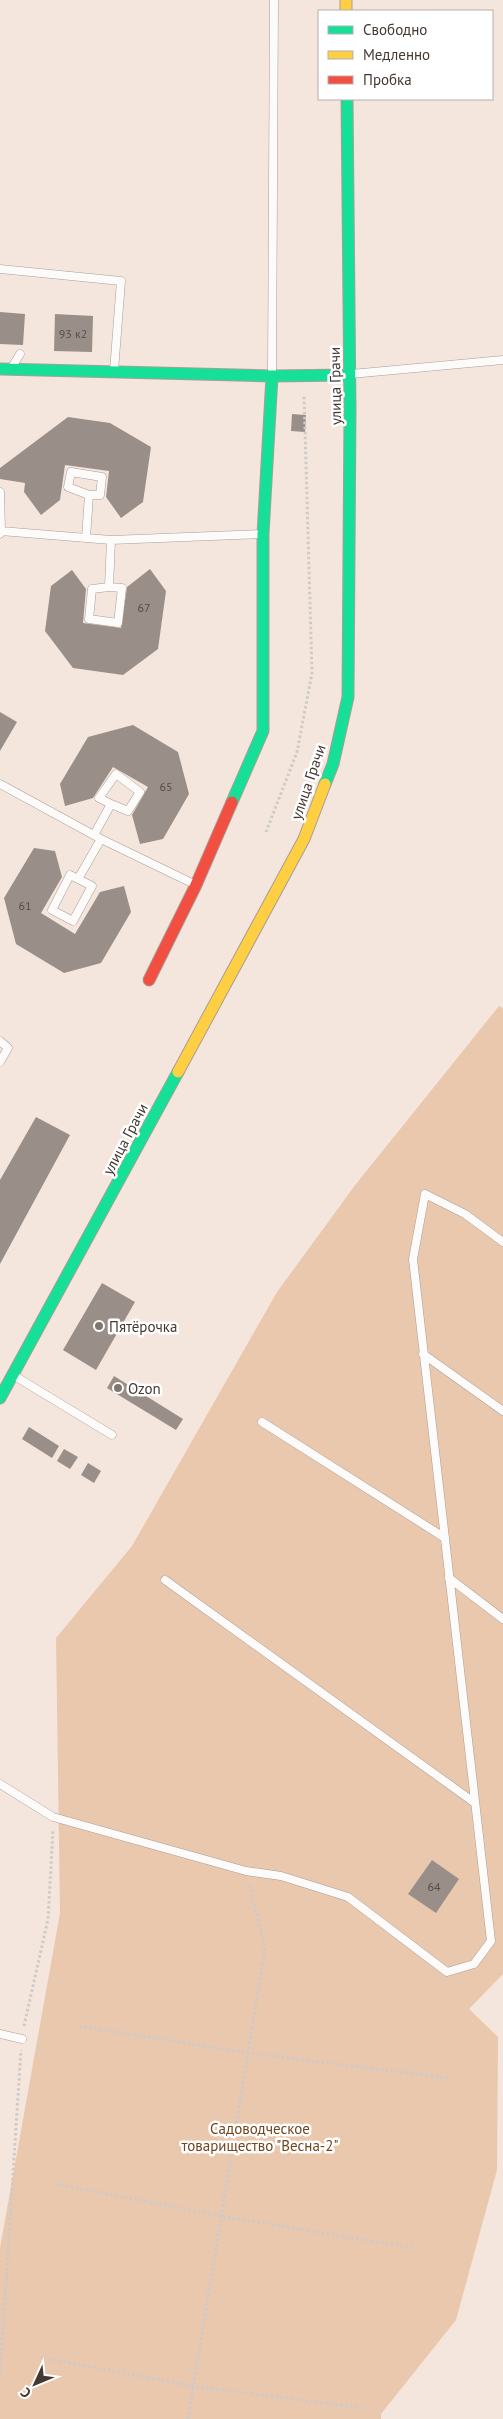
<svg xmlns="http://www.w3.org/2000/svg" width="503" height="2419" viewBox="0 0 503 2419" font-family="'PT Sans',sans-serif">
  <style>
    .green { fill: #eac8ae }
    .building { fill: #998f88 }
    .lines { fill: none; stroke-linecap: round; stroke-linejoin: round }
    .lane-casing { stroke: #a89e97; stroke-width: 9 }
    .fast-casing { stroke: #a89e97; stroke-width: 13 }
    .slow-casing { stroke: #a89e97; stroke-width: 13 }
    .jam-casing { stroke: #a89e97; stroke-width: 13 }
    .path { stroke: #cfcac7; stroke-width: 3; stroke-dasharray: 2.5 2.5; stroke-linecap: butt }
    .lane { stroke: #fdfbfa; stroke-width: 8 }
    .fast { stroke: #16e098; stroke-width: 11 }
    .slow { stroke: #ffcf43; stroke-width: 11 }
    .jam { stroke: #f24e42; stroke-width: 11 }
    .poi-dot { fill: #81766e; stroke: #fff; stroke-width: 2 }
    .labels { text-anchor: middle; dominant-baseline: central; stroke-width: 5; stroke-linejoin: round; paint-order: stroke }
    .number-label { font-size: 12px; fill: #584e48 }
    .street-label { font-size: 15px; fill: #433932; stroke: #fff }
    .poi-label { font-size: 15px; fill: #433932; stroke: #fff; text-anchor: start }
    .park-label { font-size: 15px; fill: #72451d; stroke: #fff }
  </style>
  <rect width="100%" height="100%" fill="#f4e6dd"/>
  <!-- green -->
  <path class="green" d="M499,1006l4,2v966l-34,35 29,28 -1,133 -41,150 -75,94v5h-381v-171l60,-335 -4,-275 76,-92 145,-254 79,-108z"/>
  <!-- building -->
  <path class="building" d="M0,312l25,2 -2,31 -23,-1z
    M55,314l38,2 -1,36 -38,-1z
    M292,414l14,1 -1,17 -14,-1z
    M68,417l42,6 41,24 -8,55 -22,16 -15,-21 3,-26 -44,-6 -5,35 -19,15 -17,-23 1,-9 -25,-4v-11z
    M150,569l16,22 -8,58 -35,26 -50,-7 -28,-37 6,-45 21,-16 14,19 -3,34 38,5 6,-41z
    M0,712l17,10 -17,29z
    M133,725l45,27 11,42 -26,45 -23,5 -8,-29 16,-28 -35,-20 -20,31 -28,8 -5,-22 28,-47z
    M34,848l21,3 7,26 -21,36 34,21 25,-42 24,-6 7,26 -30,51 -37,10 -48,-29 -12,-46z
    M36,1117l34,18 -70,129v-84z
    M102,1283l33,19 -39,68 -33,-20z
    M114,1376l69,43 -7,11 -69,-42z
    M29,1427l30,19 -7,12 -30,-19z
    M64,1449l14,8 -8,12 -13,-8z
    M88,1463l13,8 -7,12 -13,-8z
    M432,1860l27,19 -23,34 -28,-19z"/>
  <g class="lines">
    <!-- lane casing -->
    <g class="lane-casing">
      <path id="lane" d="M0,269l121,12 -7,90
        M12,367l8,-13
        M272,374l2,-374
        M351,374l152,-14
        M0,492l1,39
        M0,534l1,-3 110,9 151,-6
        M86,538l3,-43h11l2,-18 -31,-5 -3,15 21,8
        M109,587l-17,2 -3,30 29,4 4,-35 -13,-1 2,-47
        M0,784l101,55 93,45
        M94,835l17,-31 17,7 12,-19 -24,-18 -17,24 12,6
        M78,879l-8,-4 -18,35 21,11 19,-35 -14,-7 23,-40
        M0,1041l8,7 -8,14
        M423,1354l80,57
        M13,1375l99,60
        M262,1422l183,116
        M449,1578l54,41
        M165,1580l310,223
        M0,1784l53,33 193,54 35,5 67,21 99,75 27,-8 17,-23 -78,-682 12,-65 40,20 38,28
        M0,2034l22,5"/>
    </g>
    <!-- fast casing -->
    <g class="fast-casing">
      <path id="fast" d="M0,369l272,7
        M325,784l8,-20 15,-67 2,-288 -3,-310
        M232,802l31,-71v-197l9,-158 77,-1
        M0,1398l178,-326"/>
    </g>
    <!-- slow casing -->
    <g class="slow-casing">
      <path id="slow" d="M346,0v11
        M178,1072l126,-233 21,-55"/>
    </g>
    <!-- jam casing -->
    <g class="jam-casing">
      <path id="jam" d="M149,980l47,-95 36,-83"/>
    </g>
    <!-- path -->
    <path class="path" d="M266,832l31,-80 15,-79 -8,-279
      M24,2026l24,-107 5,-89
      M79,2026l169,27 200,25
      M56,2184l165,32 192,32
      M39,2357l154,29 169,22
      M0,2375l21,-325
      M188,2419l77,-470 -16,-66"/>
    <!-- lane -->
    <use href="#lane" class="lane"/>
    <!-- fast -->
    <use href="#fast" class="fast"/>
    <!-- slow -->
    <use href="#slow" class="slow"/>
    <!-- jam -->
    <use href="#jam" class="jam"/>
  </g>
  <!-- markers -->
  <g class="poi-dot">
    <circle cx="99" cy="1326" r="5"/>
    <circle cx="118" cy="1388" r="5"/>
  </g>
  <g class="labels">
    <!-- number labels -->
    <g class="number-label">
      <text x="73" y="333">93 к2</text>
      <text x="144" y="607">67</text>
      <text x="166" y="786">65</text>
      <text x="25" y="905">61</text>
      <text x="434" y="1886">64</text>
    </g>
    <!-- street labels -->
    <g class="street-label">
      <text transform="translate(335 386) rotate(-91)">улица Грачи</text>
      <text transform="translate(308 782) rotate(-71)">улица Грачи</text>
      <text transform="translate(125 1139) rotate(-62)">улица Грачи</text>
    </g>
    <!-- poi labels -->
    <g class="poi-label">
      <text x="109" y="1326">Пятёрочка</text>
      <text x="128" y="1388">Ozon</text>
    </g>
    <!-- park labels -->
    <g class="park-label">
      <text x="260" y="2128">Садоводческое<tspan x="260" dy="17">товарищество "Весна-2"</tspan></text>
    </g>
  </g>
  <!-- legend -->
  <rect x="318" y="10" width="175" height="90" fill="#ffffff" stroke="#b4b0ad"/>
  <rect x="328" y="26" width="25" height="8" fill="#16e098" stroke="#b4b0ad"/>
  <text x="363" y="35" font-size="15" fill="#433932">Свободно</text>
  <rect x="328" y="51" width="25" height="8" fill="#ffcf43" stroke="#b4b0ad"/>
  <text x="363" y="60" font-size="15" fill="#433932">Медленно</text>
  <rect x="328" y="76" width="25" height="8" fill="#f24e42" stroke="#b4b0ad"/>
  <text x="363" y="85" font-size="15" fill="#433932">Пробка</text>
  <!-- north arrow -->
  <g transform="translate(35 2384) rotate(226)" stroke="#ffffff" stroke-width="4" paint-order="stroke">
  <path d="M0-4L9 19L0 12L-9 19Z" fill="#433932"/>
  <text y="-8" font-size="14" font-weight="bold" text-anchor="middle" fill="#433932">С</text>
  </g>
</svg>
